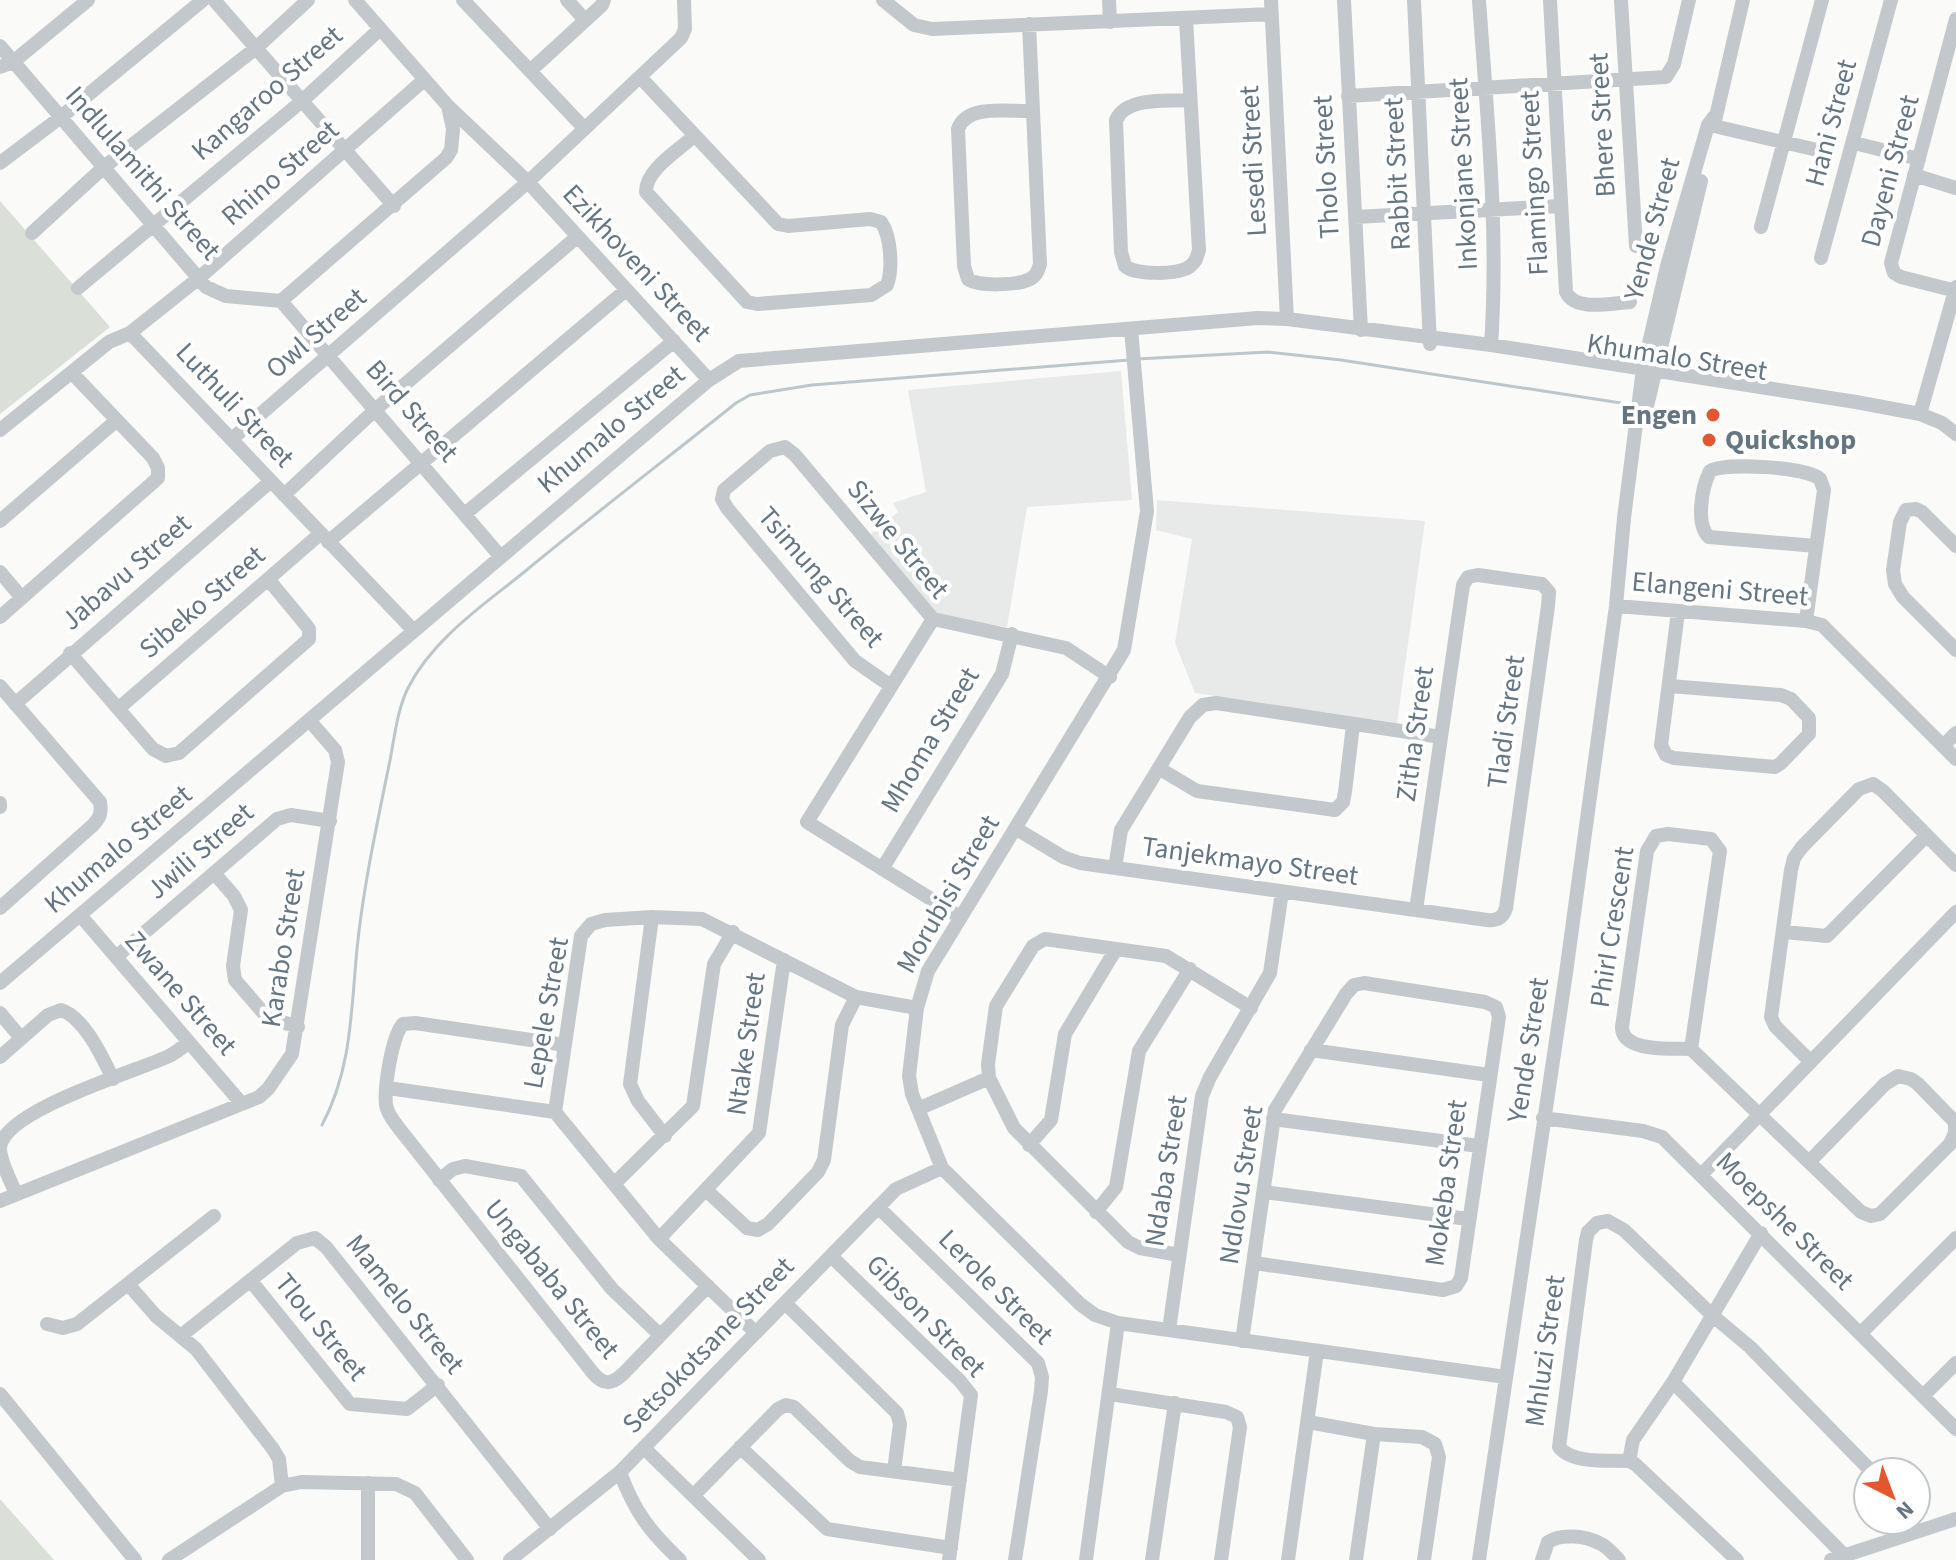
<svg xmlns="http://www.w3.org/2000/svg" width="1956" height="1560" viewBox="0 0 1956 1560" font-family="'Source Sans 3',sans-serif">
  <style>
    .built { fill: #e8e9e9 }
    .green { fill: #dadfd7 }
    .lines { fill: none; stroke-linecap: round; stroke-linejoin: round }
    .stream { stroke: #bbc7cb; stroke-width: 3 }
    .minor { stroke: #c3c8cc; stroke-width: 14 }
    .poi-dot { fill: #e4572e; stroke: #fff; stroke-width: 3 }
    .labels { text-anchor: middle; dominant-baseline: central; stroke-width: 8; stroke-linejoin: round; paint-order: stroke }
    .street-label { font-size: 28px; fill: #657683; stroke: #fff }
    .poi-label { font-size: 28px; font-weight: bold; fill: #657683; stroke: #fff; text-anchor: end }
  </style>
  <rect width="100%" height="100%" fill="#fafaf8"/>
  <!-- built -->
  <path class="built" d="M1121,371l11,129 -105,7 -20,120 -72,-12 -64,-81 27,-22 -5,-9 33,-11 -18,-102z
    M1157,500l268,21 -28,202 -202,-30 -20,-50 17,-104 -36,-9z"/>
  <!-- green -->
  <path class="green" d="M0,201l110,126 -110,87z
    M0,1499l54,61h-54z"/>
  <g class="lines">
    <!-- stream -->
    <path class="stream" d="M1137,359l131,-7 73,8 280,43
      M1649,410l4,2 6,13
      M322,1125c30,-56 29,-115 35,-176 6,-60 19,-120 31,-179 6,-26 8,-58 20,-82 24,-48 74,-82 115,-115 70,-58 142,-113 213,-170l14,-8 62,-10 317,-25"/>
    <!-- minor -->
    <path class="minor" d="M214,0l180,206
      M355,0l93,106 80,76 181,198
      M463,0l121,128
      M567,0l18,20
      M883,0l31,25 18,4 339,-15
      M1109,0l1,22
      M1271,0l16,319
      M1344,0l17,330
      M1414,0l16,344
      M1479,0c8,115 20,231 12,345
      M1550,0l16,292c9,20 45,11 64,10
      M1621,0l15,246
      M1186,19l13,231c-2,7 -3,12 -10,17 -12,8 -54,8 -64,-1l-4,-14 -5,-132c11,-24 51,-18 74,-20
      M1956,19l-65,244 3,10 7,4 55,14
      M1029,24l11,240c-2,7 -4,13 -12,16 -12,5 -49,7 -60,-1l-4,-13 -6,-137c9,-26 52,-17 75,-18
      M0,46l206,241 20,9 55,5 165,-143 5,-8 2,-21 -5,-23
      M0,67l13,-5 75,-62
      M530,71l72,-66 2,-5
      M640,77l138,147 10,2 82,-7 11,3c10,14 12,47 6,63l-16,10 -114,9 -10,-2 -101,-110c-1,-22 33,-42 48,-56
      M1348,96l318,-19 8,-13 15,-64
      M1714,125l29,-125
      M1714,126l99,23
      M1854,143l65,16
      M0,163l61,-46 142,-117
      M1914,175l42,13
      M1355,217l206,-11
      M1761,227l61,-227
      M32,233l72,-66 152,-119 52,-48
      M1821,258l70,-258
      M78,288l224,-187 78,-72
      M281,301l220,256
      M1131,329l16,182 -23,139 -196,321 -11,37 -8,68 3,18 30,74 138,136 15,11 23,8 388,54
      M130,333l284,298
      M1647,406l54,-225
      M1920,414l36,-127
      M0,430l109,-88 21,-9 69,-55 225,-198
      M233,438l295,-256 153,-144 4,-9 -1,-29
      M284,495l92,-86 201,-172
      M466,513l208,-172
      M0,521l117,-101
      M328,542l298,-252
      M1956,546l-34,-34 -6,-3 -10,1 -6,12 -7,48 2,14 8,13 53,53
      M0,572l22,26
      M1616,606l190,15 16,4 134,134
      M0,617l158,-139v-10l-5,-10 -81,-85
      M933,619l-126,203 153,95
      M933,619l133,29 44,29
      M1806,621l18,-131 -4,-11c-13,-12 -94,-17 -110,-8 -8,16 -15,53 -1,66l107,9
      M70,653l83,96 13,7 13,-3 130,-114v-10l-3,-4 -38,-46
      M0,686l100,116c2,11 0,16 -8,24l-92,82
      M891,686l-36,-25 -128,-153 -5,-9 2,-9 46,-39 15,-4 10,8 138,164
      M1670,686l111,9 10,4 18,19v16l-28,29 -6,4 -101,-9 -8,-3 -5,-10 17,-133
      M15,704l256,-223
      M119,708l201,-174
      M1943,746l13,-13
      M1160,769l37,22 138,19 8,-8 2,-10 8,-67
      M0,803v4
      M1015,828l48,29 17,6 407,57c10,1 16,-2 19,-12l42,-302 1,-14 -7,-8 -64,-9 -10,2 -5,8 -47,325
      M1115,868l6,-38 69,-113 13,-12 13,-2 225,34
      M882,869l120,-195 10,-40
      M214,873l20,23 7,14 -8,56 2,14 32,37 31,10
      M80,915l162,189
      M652,917l-22,167 8,17 27,35
      M1784,932l43,4 99,-100
      M116,957l161,-138 14,-4 39,6
      M0,983l709,-603 30,-19 519,-43 29,1 204,26 365,57 64,12 22,9 14,11
      M0,1013l21,25
      M565,1045l-150,-22 -12,1c-11,12 -19,63 -17,81 1,8 7,15 12,22l195,246c10,12 18,12 30,1l85,-88
      M1691,1049l29,-198 -9,-12 -43,-5 -12,2 -9,15 -25,176c0,26 51,21 69,22l170,163 10,4 9,-2 70,-70 5,-11v-11l-37,-38 -7,-5 -13,-3 -13,8 -76,78
      M1311,1050l178,25
      M0,1057l48,-42 13,-5c23,7 42,48 52,69
      M1811,1062l-36,-36 -4,-9 20,-147 3,-12 8,-11 57,-58 14,-5 10,7 73,74
      M388,1088l167,24
      M918,1109l71,-31
      M1543,1118l100,13 19,6 294,292
      M1273,1119l206,27
      M1029,1145l22,-25 14,-86 51,-85
      M1702,1174l254,-262
      M439,1180l14,-11 12,-3 56,10 91,113 48,46
      M615,1183l78,-77 21,-142 19,-32
      M706,1190l41,38 11,2 10,-6 50,-52 6,-12 18,-135 14,-28
      M1264,1192l204,27
      M16,1194c-5,-13 -16,-32 -16,-46 3,-38 138,-77 169,-92 8,-4 14,-9 20,-14
      M0,1201l259,-104 9,-8 24,-35 46,-292 -3,-12 -26,-30
      M878,1207l160,156 4,14 -1,14 -26,169
      M1096,1212l20,-25 23,-136 51,-82
      M659,1239l100,-106 25,-173
      M1179,1255l-39,-7 -12,-6 -114,-114 -25,-50 -1,-14 8,-58 37,-60 12,-7 121,17 85,52
      M831,1256l129,125 11,14 -22,165
      M251,1281l99,123 57,5 31,-24
      M128,1284l28,32 40,33 77,100 6,10 3,27
      M785,1303l112,110 3,11 -6,47
      M47,1324l16,4 14,-4 137,-108
      M1169,1330l33,-234 8,-19 60,-104 12,-81
      M756,1333l-97,-94 -104,-127 26,-176 10,-12 14,-4 47,-3 50,2 154,78 61,11
      M1861,1333l95,-95
      M182,1335l115,-92 18,-5 11,9 224,282
      M1242,1341l33,-231 71,-116 8,-9 10,-2 121,19 11,5 3,10 -38,261 -5,8 -13,4 -189,-27
      M1673,1382l170,172 2,6
      M0,1394l135,166
      M1110,1394l116,18 11,5 3,10 -19,133
      M1923,1396l33,-33
      M1308,1422l66,12 48,3 13,7 4,13 -15,103
      M740,1447l87,82 124,19
      M644,1448l115,112
      M1629,1461l4,-21 40,-58 88,-149
      M620,1472c14,39 30,60 60,88
      M368,1483v77
      M693,1496l85,-87 8,-4 8,2 56,54 10,6 100,13
      M169,1560l113,-74 19,-4 95,2 19,9 52,67
      M510,1560l110,-88 276,-283 46,-21
      M1086,1560l32,-237
      M1152,1560l23,-157
      M1288,1560l29,-209
      M1356,1560l18,-126
      M1479,1560l87,-587 50,-367 8,-88 19,-149 24,-103 41,-141 6,-8
      M1542,1560l6,-18c13,-9 38,-6 51,1 8,3 14,11 20,17
      M1737,1560l-102,-96 -6,-3c-20,-1 -57,3 -70,-14l27,-207 2,-8 9,-9 11,-2 16,9 89,86 37,31 122,125
      M1831,1560l125,-41"/>
  </g>
  <!-- markers -->
  <g class="poi-dot">
    <circle cx="1713" cy="415" r="8"/>
    <circle cx="1709" cy="440" r="8"/>
  </g>
  <g class="labels">
    <!-- street labels -->
    <g class="street-label">
      <text transform="translate(267 93) rotate(-41)">Kangaroo Street</text>
      <text transform="translate(1831 123) rotate(-75)">Hani Street</text>
      <text transform="translate(1602 125) rotate(-93)">Bhere Street</text>
      <text transform="translate(1253 161) rotate(-93)">Lesedi Street</text>
      <text transform="translate(1326 167) rotate(-93)">Tholo Street</text>
      <text transform="translate(1890 171) rotate(-75)">Dayeni Street</text>
      <text transform="translate(143 173) rotate(49)">Indlulamithi Street</text>
      <text transform="translate(280 173) rotate(-41)">Rhino Street</text>
      <text transform="translate(1397 174) rotate(-93)">Rabbit Street</text>
      <text transform="translate(1463 174) rotate(-93)">Inkonjane Street</text>
      <text transform="translate(1534 183) rotate(-93)">Flamingo Street</text>
      <text transform="translate(1652 229) rotate(-75)">Yende Street</text>
      <text transform="translate(637 263) rotate(47)">Ezikhoveni Street</text>
      <text transform="translate(316 333) rotate(-41)">Owl Street</text>
      <text transform="translate(1677 357) rotate(9)">Khumalo Street</text>
      <text transform="translate(235 405) rotate(47)">Luthuli Street</text>
      <text transform="translate(412 411) rotate(49)">Bird Street</text>
      <text transform="translate(611 429) rotate(-40)">Khumalo Street</text>
      <text transform="translate(898 539) rotate(51)">Sizwe Street</text>
      <text transform="translate(126 572) rotate(-41)">Jabavu Street</text>
      <text transform="translate(821 577) rotate(49)">Tsimung Street</text>
      <text transform="translate(1720 589) rotate(5)">Elangeni Street</text>
      <text transform="translate(202 602) rotate(-41)">Sibeko Street</text>
      <text transform="translate(1506 722) rotate(-82)">Tladi Street</text>
      <text transform="translate(1415 734) rotate(-82)">Zitha Street</text>
      <text transform="translate(930 740) rotate(-59)">Mhoma Street</text>
      <text transform="translate(118 849) rotate(-40)">Khumalo Street</text>
      <text transform="translate(200 851) rotate(-41)">Jwili Street</text>
      <text transform="translate(1250 861) rotate(8)">Tanjekmayo Street</text>
      <text transform="translate(948 894) rotate(-60)">Morubisi Street</text>
      <text transform="translate(1612 927) rotate(-81)">PhirI Crescent</text>
      <text transform="translate(283 948) rotate(-81)">Karabo Street</text>
      <text transform="translate(181 993) rotate(49)">Zwane Street</text>
      <text transform="translate(546 1013) rotate(-80)">Lepele Street</text>
      <text transform="translate(746 1044) rotate(-82)">Ntake Street</text>
      <text transform="translate(1528 1050) rotate(-81)">Yende Street</text>
      <text transform="translate(1166 1171) rotate(-81)">Ndaba Street</text>
      <text transform="translate(1446 1183) rotate(-82)">Mokeba Street</text>
      <text transform="translate(1241 1185) rotate(-81)">Ndlovu Street</text>
      <text transform="translate(1785 1221) rotate(45)">Moepshe Street</text>
      <text transform="translate(552 1279) rotate(51)">Ungababa Street</text>
      <text transform="translate(996 1287) rotate(45)">Lerole Street</text>
      <text transform="translate(405 1304) rotate(51)">Mamelo Street</text>
      <text transform="translate(926 1316) rotate(46)">Gibson Street</text>
      <text transform="translate(321 1327) rotate(51)">Tlou Street</text>
      <text transform="translate(708 1345) rotate(-46)">Setsokotsane Street</text>
      <text transform="translate(1545 1351) rotate(-82)">Mhluzi Street</text>
    </g>
    <!-- poi labels -->
    <g class="poi-label">
      <text x="1697" y="415">Engen</text>
      <text x="1725" y="440" text-anchor="start">Quickshop</text>
    </g>
  </g>
  <!-- north arrow -->
  <g transform="translate(1892 1496) rotate(138)"><circle r="38" fill="#ffffff" stroke="#c1c8cd" stroke-width="2"/>
  <path d="M0-6L14 30L0 20L-14 30Z" fill="#e4572e"/>
  <text y="-12" font-size="22" font-weight="bold" text-anchor="middle" fill="#657683">N</text>
  </g>
</svg>
